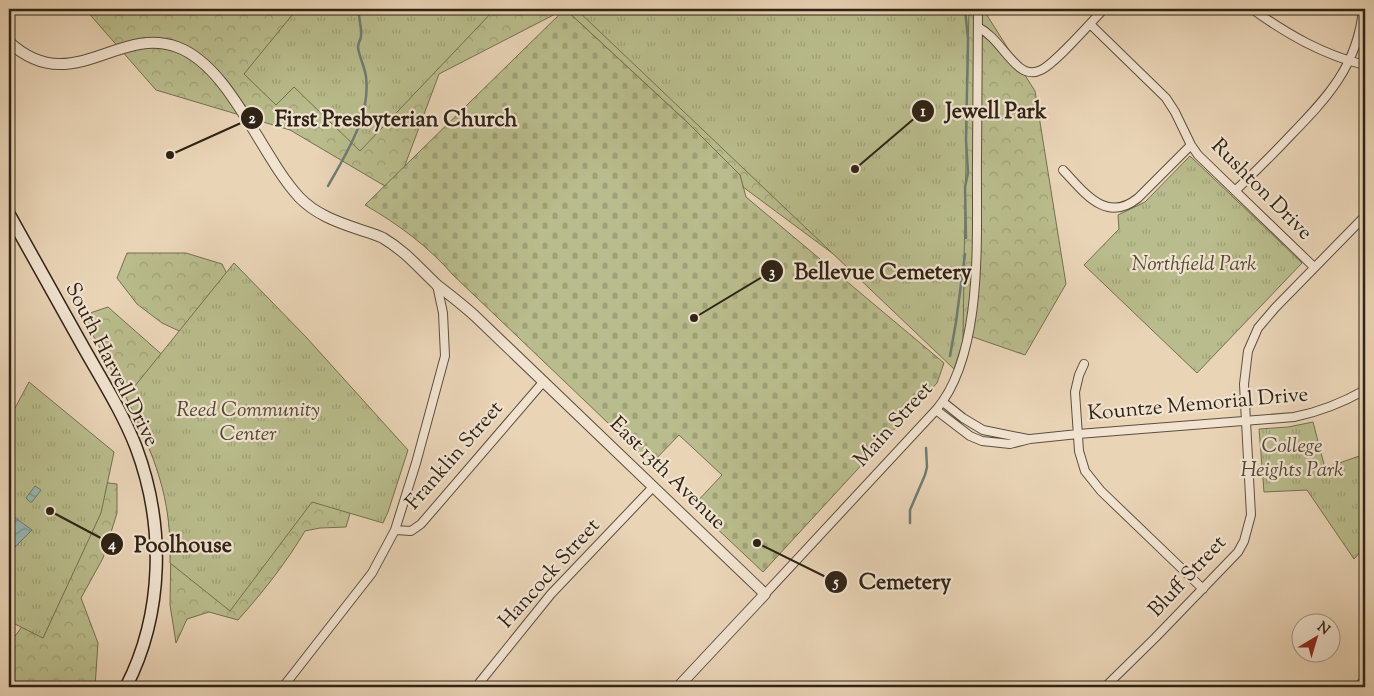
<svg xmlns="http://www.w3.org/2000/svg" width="1374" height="696" viewBox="0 0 1374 696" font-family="'Sorts Mill Goudy',serif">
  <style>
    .forest { fill: url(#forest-crowns); stroke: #747050 }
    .cemetery { fill: url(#cemetery-stones); stroke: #747050 }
    .park { fill: url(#park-tufts); stroke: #747050 }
    .water { fill: url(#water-waves); stroke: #6d7c73 }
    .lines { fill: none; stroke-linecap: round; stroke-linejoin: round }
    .stream { stroke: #6d7c73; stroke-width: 2.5 }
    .minor-casing { stroke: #5d4f3d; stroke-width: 10 }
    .tertiary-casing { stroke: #5d4f3d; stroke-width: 12 }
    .secondary-casing { stroke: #2e2315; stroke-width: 14 }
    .minor { stroke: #f1e3d0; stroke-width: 8 }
    .tertiary { stroke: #f1e3d0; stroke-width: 10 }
    .secondary { stroke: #f1e3d0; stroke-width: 11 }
    .labels { text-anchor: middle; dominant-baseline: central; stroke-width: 4.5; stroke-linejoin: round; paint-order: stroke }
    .street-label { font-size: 21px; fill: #2e2315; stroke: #f1e3d0 }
    .park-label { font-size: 21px; font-style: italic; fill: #514933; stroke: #f1e3d0 }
    .leader { fill: none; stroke: #2e2315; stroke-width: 2 }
    .callout-dot { fill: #2e2315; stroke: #f1e3d0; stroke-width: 2 }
    .mark-label { font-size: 15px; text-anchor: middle; font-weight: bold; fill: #fff }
    .callout-label { font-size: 22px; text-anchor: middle; font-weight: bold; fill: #2e2315; stroke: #f1e3d0; stroke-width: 4.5; stroke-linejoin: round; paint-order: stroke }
  </style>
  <defs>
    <pattern id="forest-crowns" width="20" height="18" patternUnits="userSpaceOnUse" patternTransform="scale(1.25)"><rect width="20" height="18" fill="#b9bc8c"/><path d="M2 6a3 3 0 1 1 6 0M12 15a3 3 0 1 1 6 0" fill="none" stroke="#9fa178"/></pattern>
    <pattern id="cemetery-stones" width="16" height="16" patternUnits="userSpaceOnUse" patternTransform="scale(1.25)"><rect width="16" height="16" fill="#b9bc8c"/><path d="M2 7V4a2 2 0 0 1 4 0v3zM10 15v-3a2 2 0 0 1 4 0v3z" fill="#9fa178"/></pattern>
    <pattern id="park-tufts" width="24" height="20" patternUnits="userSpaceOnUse" patternTransform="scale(1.25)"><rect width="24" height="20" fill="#b9bc8c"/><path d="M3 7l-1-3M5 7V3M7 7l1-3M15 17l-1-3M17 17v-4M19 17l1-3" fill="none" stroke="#9fa178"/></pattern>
    <pattern id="water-waves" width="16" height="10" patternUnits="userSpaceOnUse" patternTransform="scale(1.25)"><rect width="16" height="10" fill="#97b8b2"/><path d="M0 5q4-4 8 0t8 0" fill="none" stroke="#7c9590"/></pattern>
  </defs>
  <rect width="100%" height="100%" fill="#e9d4b6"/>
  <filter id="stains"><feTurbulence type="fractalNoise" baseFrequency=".004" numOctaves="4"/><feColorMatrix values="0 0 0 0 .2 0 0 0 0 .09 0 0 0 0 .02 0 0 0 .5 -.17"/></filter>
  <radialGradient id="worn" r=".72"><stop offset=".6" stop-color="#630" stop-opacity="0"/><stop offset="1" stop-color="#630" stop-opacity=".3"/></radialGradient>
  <!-- forest -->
  <path class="forest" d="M85,9h898l52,82 31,193 -41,71 -104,-36 -178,-132 -3,-12 -51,-51 -124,-115 -126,65 -44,118 -105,-62 -134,-40z
    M127,253h59l36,11 10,20 -12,66 -58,-27 -25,-19 -20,-26z
    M108,307l110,97 134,103 -6,20 -26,1 -15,3c-19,32 -42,61 -67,89l-29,-8 -22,7 -11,24 -6,-38 1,-62 -5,-45 -11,-36 -29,-65 -38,-71 -1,-12z
    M101,482l16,2v29l-14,45 -22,40 17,45 -3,44h-86v-43l43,-57z"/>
  <!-- cemetery -->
  <path class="cemetery" d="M565,9l124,115 51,51 6,22 198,166 -7,20 -174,189 -70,-66 29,-31 -43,-40 -28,29 -198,-189c-24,-28 -55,-51 -88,-70z"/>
  <!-- park -->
  <path class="park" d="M297,9h198l-135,142 -66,-64 -18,18 -32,-31z
    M576,9h393l-5,255 -4,12 4,-2 -1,67 -9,28z
    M1190,156l112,107 -105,110 -113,-108 35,-36 -1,-14 27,-13z
    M234,263l72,74 102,113 -20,62 -5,11 -71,-21 -82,109 -60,-48c2,-67 -16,-107 -44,-166z
    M29,382l85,70 -13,61 -58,125 -34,-17v-202z
    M1313,422l12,46 40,-14v93l-11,12 -47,-69 -43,2 -5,-63 29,-2z"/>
  <!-- water -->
  <path class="water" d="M35,486l6,4 -9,12h-2l-4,-4z
    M14,517l18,13 -23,23v-27z"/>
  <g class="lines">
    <!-- stream -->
    <path class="stream" d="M965,9l3,30 -2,101 2,33 -3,14 1,51
      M328,186c18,-32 43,-71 38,-109 -1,-10 -7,-20 -8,-30 0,-4 3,-8 3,-11 1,-9 -3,-18 -2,-27
      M950,356l6,-34 9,-68
      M910,523v-13l15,-35 2,-8 -1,-19"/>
    <!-- minor casing -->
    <g class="minor-casing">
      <path id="minor" d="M1252,9c35,25 71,46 113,56
        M1090,24l76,74 9,14 16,33 7,10 116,112
        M978,27c17,9 26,27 41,40 6,5 14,7 22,3 15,-7 49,-47 63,-61
        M1063,170c21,22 43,54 75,28l53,-53
        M1235,191c19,-18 37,-36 55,-55 37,-38 68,-71 73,-127
        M1084,364l-5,11 -4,17 4,59 6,20 16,20 102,98
        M943,402l20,16 20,12 45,9
        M936,410l34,26 12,5 28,3 20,-5 48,-5 216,-17c25,-5 48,-14 71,-27
        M395,530l16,1 10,-7 123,-143
        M765,594l171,-184c49,-57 40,-178 41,-250 0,-50 1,-101 1,-151
        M283,687l89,-114 23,-43 21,-67 29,-107 -2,-43 -6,-28
        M476,687l75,-93 102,-107
        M1105,687l50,-49 83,-86 6,-11 7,-26 -7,-131 4,-33 10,-23 17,-20 90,-92
        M1358,687l7,-8"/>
    </g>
    <!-- tertiary casing -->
    <g class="tertiary-casing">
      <path id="tertiary" d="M9,42c62,57 109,-17 168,5 53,19 84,109 122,150 16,17 38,25 59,32 9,3 17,5 25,9 22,13 36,30 54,47 13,10 26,20 38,31l290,278 -87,93"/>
    </g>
    <!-- secondary casing -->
    <g class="secondary-casing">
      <path id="secondary" d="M9,214c24,43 48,86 72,129 19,34 41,68 55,104 29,77 28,166 -10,240"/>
    </g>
    <!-- minor -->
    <use href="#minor" class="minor"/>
    <!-- tertiary -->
    <use href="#tertiary" class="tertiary"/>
    <!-- secondary -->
    <use href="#secondary" class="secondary"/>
  </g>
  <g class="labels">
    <!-- street labels -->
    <g class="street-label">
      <text transform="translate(1261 190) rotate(45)">Rushton Drive</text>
      <text transform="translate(111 365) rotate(63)">South Harvell Drive</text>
      <text transform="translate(1198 405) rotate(-5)">Kountze Memorial Drive</text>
      <text transform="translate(894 425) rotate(-48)">Main Street</text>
      <text transform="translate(455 456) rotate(-49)">Franklin Street</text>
      <text transform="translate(667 474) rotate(44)">East 13th Avenue</text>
      <text transform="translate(550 574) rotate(-48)">Hancock Street</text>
      <text transform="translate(1188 577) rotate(-47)">Bluff Street</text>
    </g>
    <!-- park labels -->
    <g class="park-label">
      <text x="1194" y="265">Northfield Park</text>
      <text x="248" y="411">Reed Community<tspan x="248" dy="24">Center</tspan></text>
      <text x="1292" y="447">College<tspan x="1292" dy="24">Heights Park</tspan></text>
    </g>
  </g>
  <!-- callouts -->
  <path class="leader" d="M855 169L923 111M170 155L252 118M694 318L772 271M50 511L112 544M757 543L836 582"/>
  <g class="callout-dot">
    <circle cx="855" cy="169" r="5"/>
    <circle cx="170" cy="155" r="5"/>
    <circle cx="694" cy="318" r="5"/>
    <circle cx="50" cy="511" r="5"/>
    <circle cx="757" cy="543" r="5"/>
    <circle cx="923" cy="111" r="12"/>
    <circle cx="252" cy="118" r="12"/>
    <circle cx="772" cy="271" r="12"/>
    <circle cx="112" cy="544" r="12"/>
    <circle cx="836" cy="582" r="12"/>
  </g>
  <g class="mark-label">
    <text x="923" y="116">1</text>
    <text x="252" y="123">2</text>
    <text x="772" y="277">3</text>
    <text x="112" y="549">4</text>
    <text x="836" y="587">5</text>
  </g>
  <g class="callout-label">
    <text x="996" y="118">Jewell Park</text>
    <text x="396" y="126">First Presbyterian Church</text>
    <text x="883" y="279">Bellevue Cemetery</text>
    <text x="183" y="552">Poolhouse</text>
    <text x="905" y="589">Cemetery</text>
  </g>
  <!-- margin -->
  <rect width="1374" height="696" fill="none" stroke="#e9d4b6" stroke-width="30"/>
  <rect x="10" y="10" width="1354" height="676" fill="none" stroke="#2e2315" stroke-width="2.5"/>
  <rect x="15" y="15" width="1344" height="666" fill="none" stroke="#2e2315"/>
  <!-- north arrow -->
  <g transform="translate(1316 638) rotate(38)"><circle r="24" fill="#f1e3d0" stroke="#a39685"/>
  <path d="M0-4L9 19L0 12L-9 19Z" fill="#8f2418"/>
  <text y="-8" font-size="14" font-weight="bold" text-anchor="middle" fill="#2e2315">N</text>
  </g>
  <rect width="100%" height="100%" filter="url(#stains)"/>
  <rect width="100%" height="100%" fill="url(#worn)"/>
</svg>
